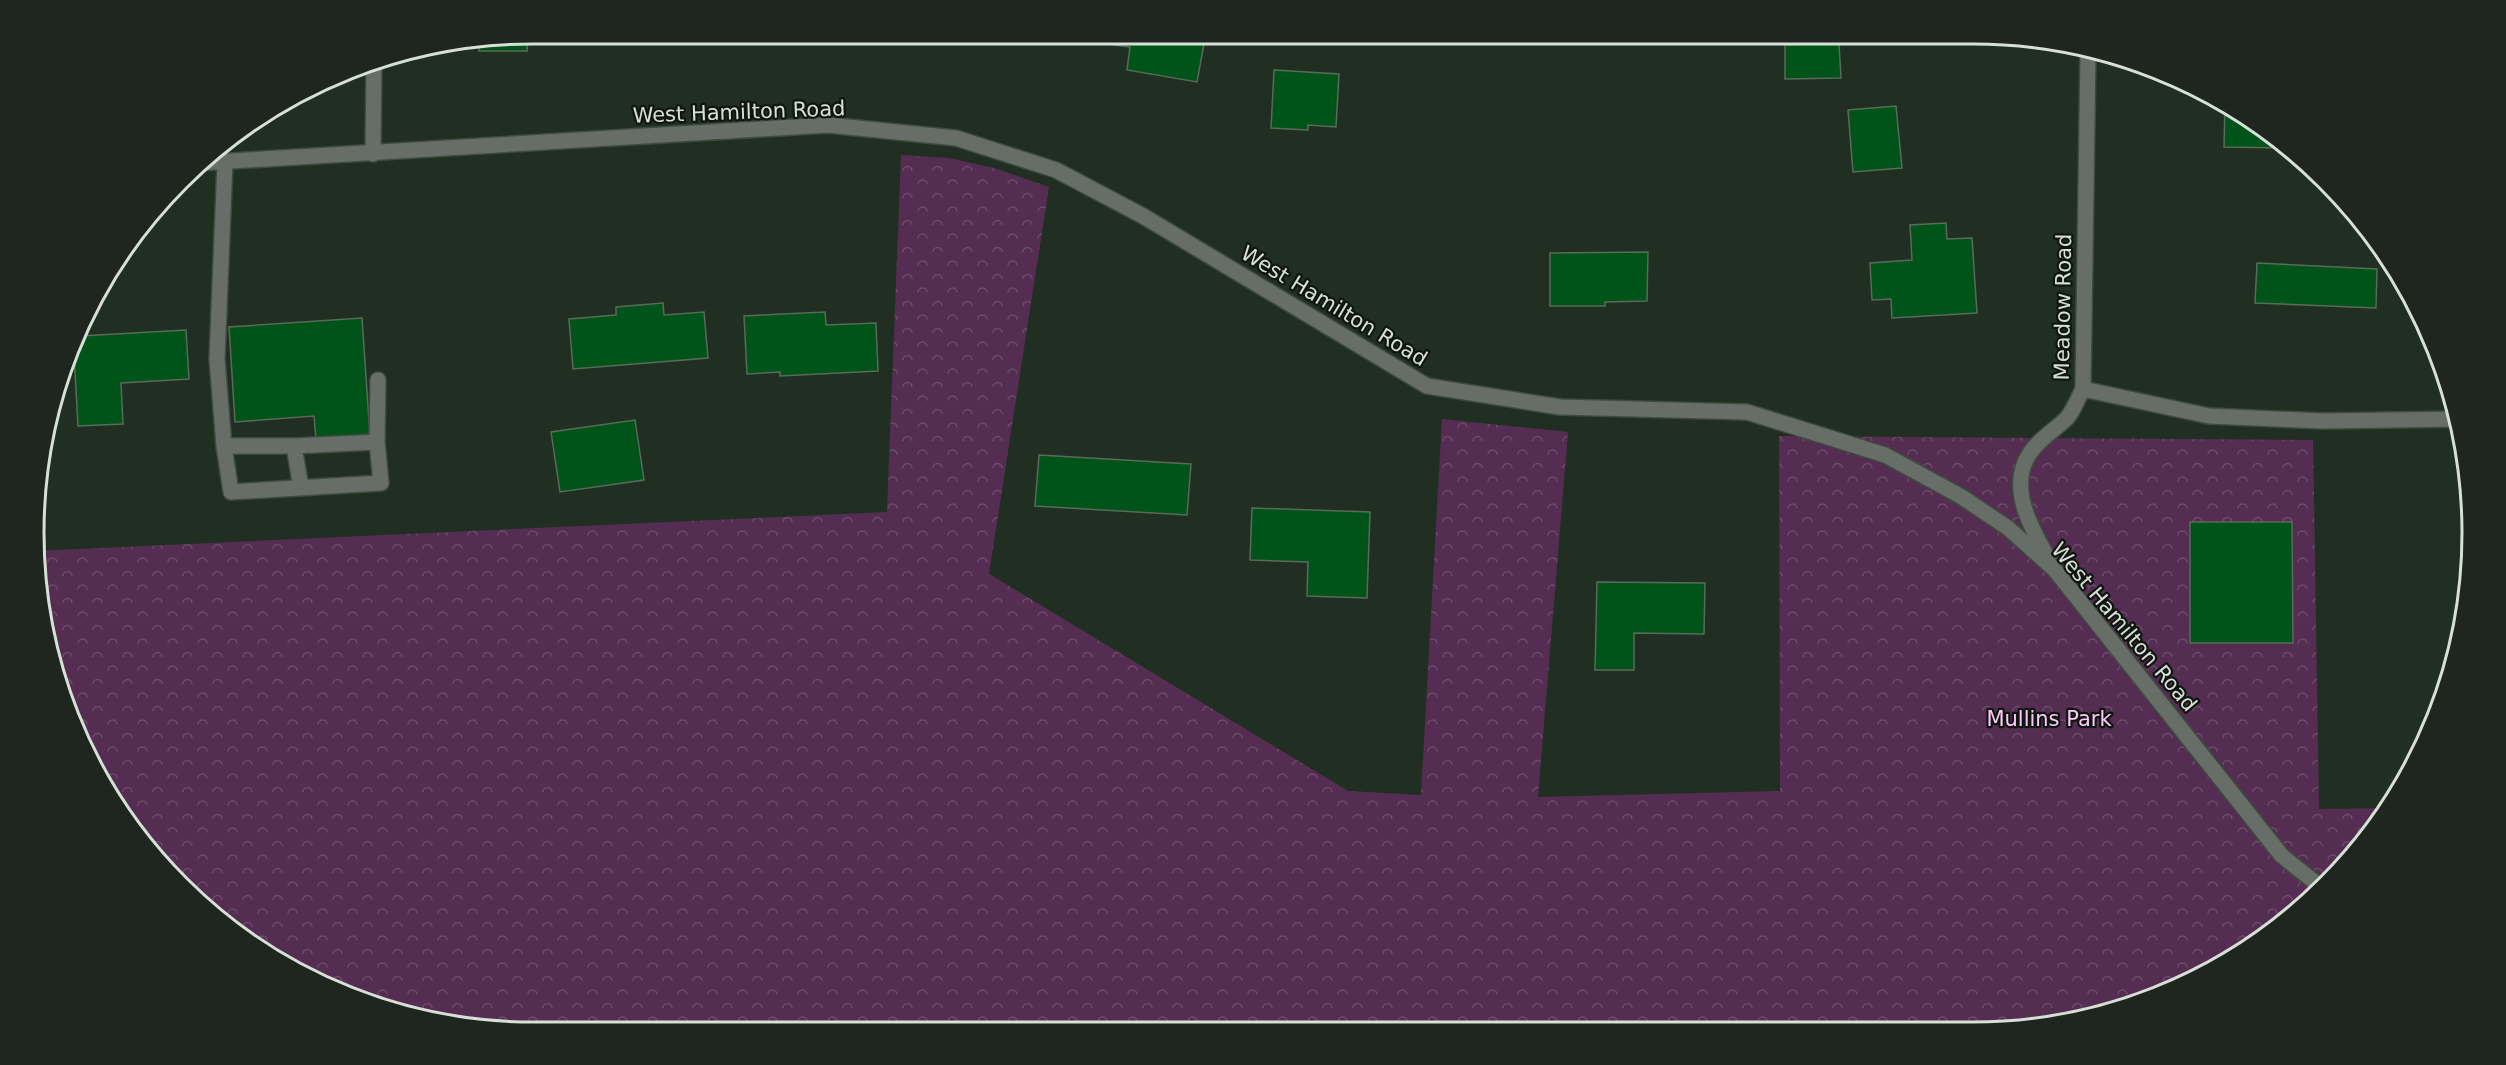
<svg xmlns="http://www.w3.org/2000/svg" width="2506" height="1065" viewBox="0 0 2506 1065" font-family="'DejaVu Sans',sans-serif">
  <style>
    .forest { fill: url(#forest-crowns) }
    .building { fill: #005419; stroke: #596a5a; stroke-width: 1.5 }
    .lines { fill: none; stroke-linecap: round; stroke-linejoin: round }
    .minor-casing { stroke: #3d4b3f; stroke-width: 18 }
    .minor { stroke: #666e67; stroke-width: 15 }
    .labels { text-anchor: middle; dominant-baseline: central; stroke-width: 4.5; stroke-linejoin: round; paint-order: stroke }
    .street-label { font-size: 21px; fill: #d7e0d7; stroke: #0f150f }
    .park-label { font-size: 21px; fill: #fdc7f9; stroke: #0f150f }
    .rim { fill: none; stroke: #d7e0d7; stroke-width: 3 }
  </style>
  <defs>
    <pattern id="forest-crowns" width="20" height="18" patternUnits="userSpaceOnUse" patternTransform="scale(1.5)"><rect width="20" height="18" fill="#552d53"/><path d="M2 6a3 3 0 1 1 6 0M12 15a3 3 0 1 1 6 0" fill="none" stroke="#6d4b6b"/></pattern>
  </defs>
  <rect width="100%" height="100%" fill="#202f22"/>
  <!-- forest -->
  <path class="forest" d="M901,155l48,3 45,10 55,19 -60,387 359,217 73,4 21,-376 126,13 -30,365 242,-6 -1,-355 534,4 6,369 71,-1 -87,100 -109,73 -155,47 -1506,4 -161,-27 -89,-40 -80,-57 -103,-125 -57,-153 -8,-79 852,-39z"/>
  <!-- building -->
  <path class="building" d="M1109,33h97l-9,49 -70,-12 3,-23 -23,-3z
    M528,34l-1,17h-48v-9z
    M1839,43l2,35 -56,1v-34z
    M1274,70l65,4 -3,53 -28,-2v5l-37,-2z
    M2225,101l65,47 -66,-1z
    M1896,106l6,62 -49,4 -5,-62z
    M1946,223l1,16 25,-1 5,75 -85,5 -1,-19 -19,1 -2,-37 42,-3 -2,-35z
    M1648,252l-1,49 -42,1v4h-55v-53z
    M2257,263l120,6 -1,39 -121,-5z
    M663,303l1,12 40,-3 4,46 -135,11 -4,-50 47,-4v-8z
    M825,312l1,13 50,-2 2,48 -98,5v-4l-33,2 -3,-58z
    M362,318l8,118 -54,3 -2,-23 -79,6 -6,-95z
    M186,330l3,49 -68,4 2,41 -45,2 -4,-73 6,-17z
    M635,420l9,60 -84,12 -9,-60z
    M1039,455l152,9 -4,51 -152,-9z
    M1252,508l118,4 -3,86 -60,-2 1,-34 -58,-2z
    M2190,522h102l1,121h-103z
    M1597,582l108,1 -1,51 -70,-1v37h-39z"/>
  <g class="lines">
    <!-- minor casing -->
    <g class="minor-casing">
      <path id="minor" d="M373,154l1,-95
        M225,162l-8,197 7,87 7,46 150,-9 -4,-41 1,-62
        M198,163l630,-38 128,13 100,32 87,46 284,170 133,21 187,5 138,43 77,42 46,31 47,42 227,286 39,31
        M2083,389l126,27 114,5 136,-2
        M224,446h70l83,-4
        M294,446l7,42
        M2048,558c-17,-30 -41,-72 -18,-105 10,-15 25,-23 37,-35 7,-8 11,-20 16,-29l5,-337"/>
    </g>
    <!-- minor -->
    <use href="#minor" class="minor"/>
  </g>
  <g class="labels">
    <!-- street labels -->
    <g class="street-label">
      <text transform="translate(739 112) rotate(-2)">West Hamilton Road</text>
      <text transform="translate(1334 306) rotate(31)">West Hamilton Road</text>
      <text transform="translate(2063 307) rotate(-89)">Meadow Road</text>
      <text transform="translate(2124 627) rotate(50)">West Hamilton Road</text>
    </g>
    <!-- park labels -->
    <g class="park-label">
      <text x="2049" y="719">Mullins Park</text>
    </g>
  </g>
  <!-- crop -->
  <path d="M0 0H2506V1065H0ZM533 44H1973A489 489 0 0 1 2462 533V533A489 489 0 0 1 1973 1022H533A489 489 0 0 1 44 533V533A489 489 0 0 1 533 44Z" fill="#1f251f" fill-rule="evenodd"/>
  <path class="rim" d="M533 44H1973A489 489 0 0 1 2462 533V533A489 489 0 0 1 1973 1022H533A489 489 0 0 1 44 533V533A489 489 0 0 1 533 44Z"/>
</svg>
